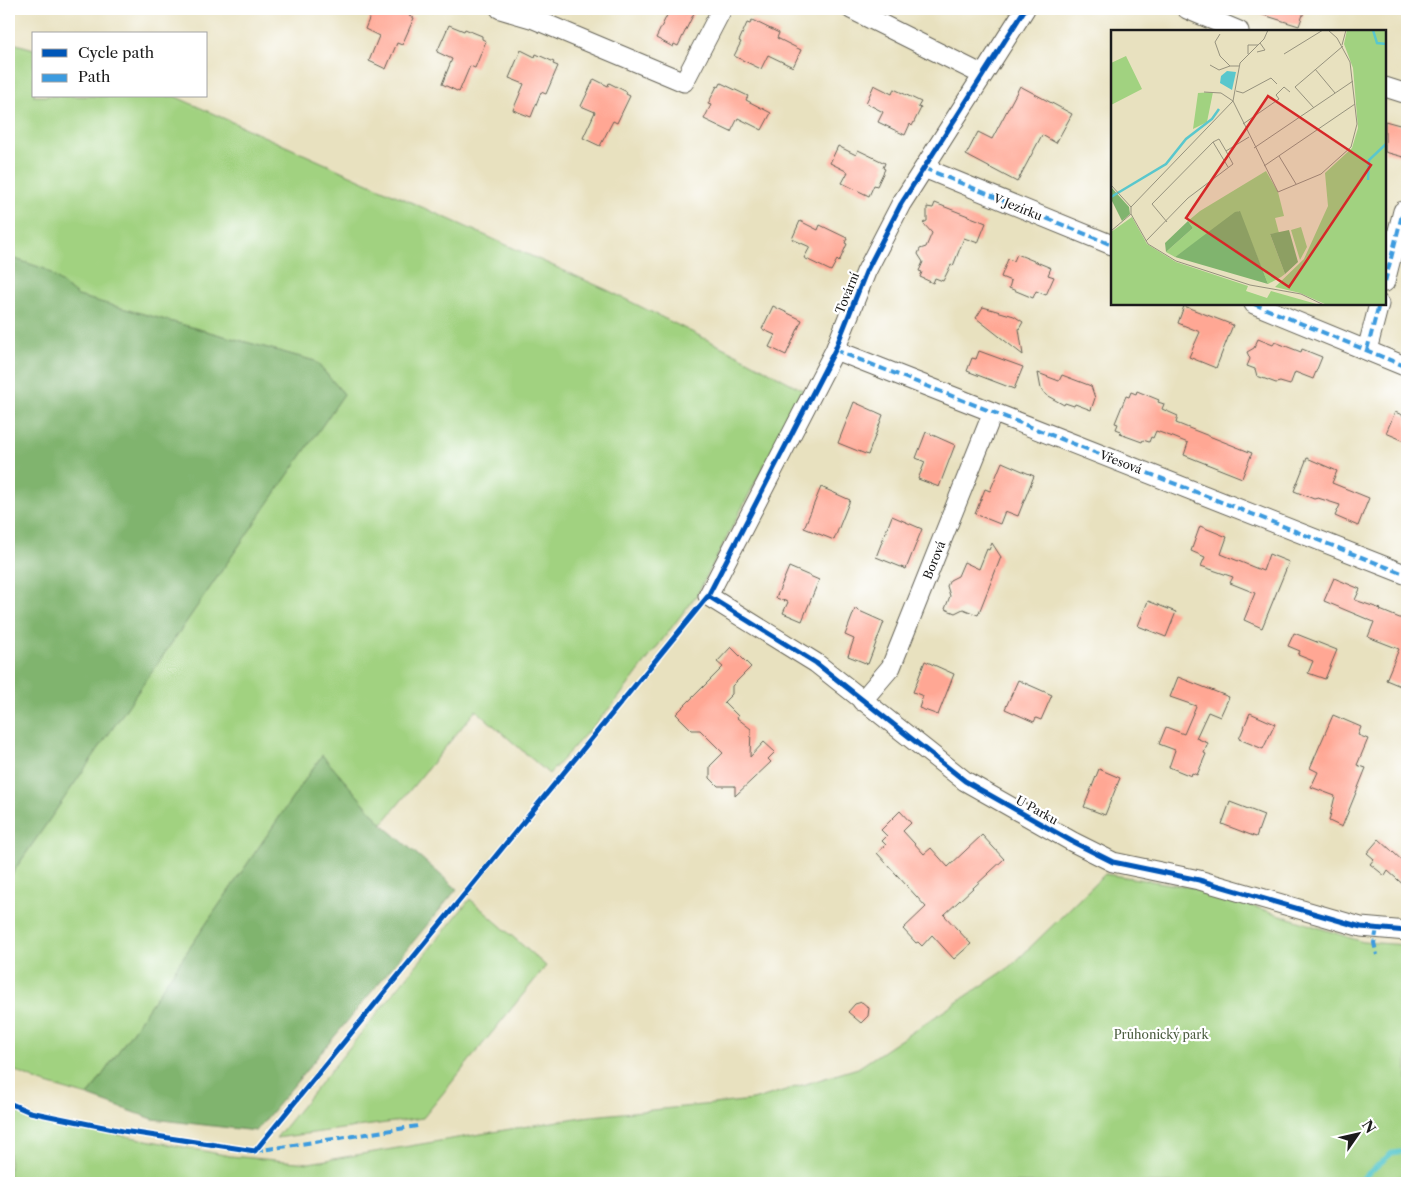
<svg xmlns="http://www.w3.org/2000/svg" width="1416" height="1192" viewBox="0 0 1416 1192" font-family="'Libre Caslon Text',serif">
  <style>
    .green { fill: #a1d280; stroke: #5e774e }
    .forest { fill: #80b46e; stroke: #4e6845 }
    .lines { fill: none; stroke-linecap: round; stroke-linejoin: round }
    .stream { stroke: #59c7cd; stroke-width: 5 }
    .building { fill: #ffa794 }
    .minor-casing { stroke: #636155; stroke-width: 21 }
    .minor { stroke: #fff; stroke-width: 19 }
    .quiet { stroke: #3c9bdf; stroke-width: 4; stroke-dasharray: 8 4; stroke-linecap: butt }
    .cycleway-casing { stroke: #fff; stroke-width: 8 }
    .cycleway { stroke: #0057b8; stroke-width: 5 }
    .labels { text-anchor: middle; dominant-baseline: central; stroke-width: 4.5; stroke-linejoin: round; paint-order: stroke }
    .street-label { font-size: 12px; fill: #1c1c1c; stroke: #fff }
    .park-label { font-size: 12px; fill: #4b5c3f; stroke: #fff }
    .inset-river { fill: none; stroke: #59c7cd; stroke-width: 2.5 }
    .inset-road { fill: none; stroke: #96927e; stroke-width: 1 }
    .view { fill: #d62828; fill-opacity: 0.15; stroke: #d62828; stroke-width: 2.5 }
    .inset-edge { fill: none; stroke: #1c1c1c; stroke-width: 2.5 }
  </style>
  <rect width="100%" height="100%" fill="#fff"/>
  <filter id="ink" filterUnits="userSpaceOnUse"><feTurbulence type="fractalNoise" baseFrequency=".02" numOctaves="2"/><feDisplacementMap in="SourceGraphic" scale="10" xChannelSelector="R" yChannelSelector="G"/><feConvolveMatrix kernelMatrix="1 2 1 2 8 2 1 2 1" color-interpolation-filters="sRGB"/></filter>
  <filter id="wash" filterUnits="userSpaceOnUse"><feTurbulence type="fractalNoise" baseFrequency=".0096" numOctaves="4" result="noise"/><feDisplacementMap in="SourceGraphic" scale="20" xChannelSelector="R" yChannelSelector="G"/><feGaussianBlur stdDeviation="1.12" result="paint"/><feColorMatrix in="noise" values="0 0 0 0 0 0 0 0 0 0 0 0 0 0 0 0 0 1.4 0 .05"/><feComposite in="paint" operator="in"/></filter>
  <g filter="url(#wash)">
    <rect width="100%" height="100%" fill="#e8e1bf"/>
    <!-- green -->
    <path class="green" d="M9,42l25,7v47h140l433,194 133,66 63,34 -105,203 -82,108 -67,73 -73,-64 -94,114 -60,-69 -234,341 -48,-14 -31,-14v-190l335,-484 -29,-33 -237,-65 -33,-27 -36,-12z
      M1105,874l92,14 166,54 44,3v238h-1398v-73l33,10 188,36 79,7 273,-46 171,-17 105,-32 152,-101z
      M470,899l76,67 -123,152 -147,20z"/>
    <!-- forest -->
    <path class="forest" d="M9,257l36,12 33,27 237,65 29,33 -335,484z
      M322,755l60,69 75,65 -201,242 -103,-12 -65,-23z"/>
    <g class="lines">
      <!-- stream -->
      <path class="stream" d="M1357,1183l35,-30 15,-2"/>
    </g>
    <g id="blocks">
      <!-- building -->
      <path class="building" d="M373,9h26l11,4 -1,3 5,2 -12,27 -5,-2 -11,26 -17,-8 10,-25 -14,-7z
        M670,9h26l-18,37 -4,-2 -1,3 -17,-9z
        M1254,9h51l-6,17 -45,-14z
        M752,20l27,13 -2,5 24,12 -8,17 -25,-12 -7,14 -27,-13 7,-14 -2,-1 8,-18 3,1z
        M449,25l15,6 1,-2 17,7v3l4,2 -11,27 -5,-2 -11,26 -17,-8 10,-25 -15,-7z
        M521,50l14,7 1,-3 18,8 -1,2 5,2 -12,28 -5,-2 -10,25 -18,-7 11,-26 -15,-6z
        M594,79l14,7 1,-3 18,9 -1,2 4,2 -13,27 -4,-2 -13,25 -17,-8 12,-26 -14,-6z
        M721,83l27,13 -2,4 25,13 -9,17 -24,-12 -7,14 -27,-13 7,-14 -3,-1 9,-18 2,1z
        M874,85l18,9 2,-5 27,13 -3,5 3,1 -9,18 -2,-2 -5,11 -27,-13 5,-10 -17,-9z
        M1020,86l52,28 -16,29 -14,-8 -25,47 -51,-27 12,-23 14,7z
        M1385,121l22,6v31l-22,-6z
        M838,146l18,9 2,-5 27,13 -2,5 2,1 -8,17 -3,-1 -5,11 -27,-13 6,-11 -18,-9z
        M935,203l51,20 -8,20 -14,-5 -11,28 -2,-1 -8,16 -8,-3 -2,5 -13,-6 2,-5 -3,-1 4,-9 -5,-8 2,-5 6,-2 6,-14 -9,-10 4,-2v-14l6,1z
        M800,221l18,9 2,-5 27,13 -2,5 2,1 -8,18 -2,-2 -6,11 -27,-13 6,-11 -18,-8z
        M1017,254l34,14 -3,7 6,2 -8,18 -10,-4 -3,7 -24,-10 2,-7 -10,-4 7,-18 6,2z
        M773,306l29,14 -16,35 -17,-8 6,-12 -13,-6z
        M1184,306l49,19 -17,43 -27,-11 11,-25 -22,-9z
        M983,307l31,9 9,6 -4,7 4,26 -47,-37z
        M1258,339l15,6 2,-3 26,10 1,-3 20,8 -9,22 -18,-7 -5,13 -10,-3 -4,1 -19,-7 -2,-7 -8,-3 3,-7 -3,-7 7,-4z
        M979,351l44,16 -9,22 -47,-18 5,-13 4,1z
        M1038,373l21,8 3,-6 29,11 4,12 -4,12 -16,-6 -1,2 -9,-3 -1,2 -18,-10 -5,-6z
        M1137,391l22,9 -1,2 6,2 -2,5 16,7 -2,7 76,30 -10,25 -58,-23 4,-12 -15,-6 -17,-6 -3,7 -2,-1 -2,5 -6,-2 -1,2 -22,-8 1,-3 -5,-2 2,-5 -3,-1 11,-27 3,1 2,-5 5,2z
        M854,402l29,13 -15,40 -30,-12z
        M1395,412l12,5v25l-21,-9z
        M926,432l29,13 -16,42 -21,-8 7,-17 -9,-4z
        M1307,458l30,13 -5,12 37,15 -11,28 -23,-10 5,-11 -22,-7 -4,1 -20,-8z
        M1002,462l32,14 -16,40 -13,-5 -5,13 -25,-10 10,-25 5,2z
        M821,487l29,13 -16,40 -30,-12z
        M892,516l30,13 -16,40 -30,-12z
        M1200,526l27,11 -6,17 42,17 6,-17 20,8 -27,66 -18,-8 11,-27 -25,-10 3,-6 -32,-11 4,-9 -14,-6z
        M992,543l9,14 -23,58 -15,-6 -8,4 -10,-4 5,-13 -3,-10 3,-6 8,-4 6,-14 15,7 8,-20 2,1z
        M789,567l30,13 -17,41 -19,-8 5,-11 -12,-4z
        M1334,578l26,11 -5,11 26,9 -1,1 27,11v55l-4,11 -17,-7 13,-31 -31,-12 6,-15 -50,-21z
        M1148,601l28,11 -10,25 -28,-11z
        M855,609l29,13 -16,42 -20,-8 6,-17 -9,-4z
        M1294,633l43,17 -12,29 -17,-6 5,-12 -15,-6 2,-4 -12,-5z
        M731,647l20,20 -19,19v8l-8,8 14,14 -1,2 14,11 -1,28 14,-15 11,10 -7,7 3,3 -36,34v-10h-17l-8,-8v-12l13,-13 -23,-23h-8l-16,-16 47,-47 -6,-5z
        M925,661l29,13 -16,41 -19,-7 4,-12 -10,-4z
        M1178,677l51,20 -9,20 -12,-5 -12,26 12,5 -4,10 2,1 -9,21 -5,-2 -1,3 -22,-9 6,-17 -16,-6 7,-17 18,7 12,-28 -26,-9z
        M1018,680l34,15 -11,25 -5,-2 -2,4 -29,-13z
        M1250,713l25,11 -12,25 -24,-10z
        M1333,715l28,12 -3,8 10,4 -11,26 9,3 -24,59 -13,-6 6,-25 -24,-9 7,-15 -8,-4z
        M1099,769l21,9 -15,37 -21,-8z
        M1230,802l34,13 -8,22 -34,-13z
        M900,811l11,12 -8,8 21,23 7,-6 17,19 34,-32 22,24 -60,56 27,29 -17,15 -22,-24 -10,11 -4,-4 -2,1 -13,-14 23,-22 -49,-54 9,-8 -4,-4 5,-5 -6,-6z
        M1379,839l28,26v23l-19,-17 -3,5 -15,-12 4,-5 -7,-6z
        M862,1002l7,6 -1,8 -7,7 -13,-11 7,-8z"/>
    </g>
  </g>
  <g filter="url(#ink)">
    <use href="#blocks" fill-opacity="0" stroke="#636155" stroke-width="1"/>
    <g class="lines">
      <!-- minor casing -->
      <g class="minor-casing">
        <path id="minor" d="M500,9l34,10 150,63 38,-73
          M851,9l132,66
          M1025,9l-124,195 -35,68 -31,78 -127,246 108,67 149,118 108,61 40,20 86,18 162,47 46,4
          M1187,9l52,22
          M1385,87l22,7
          M924,168l188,77
          M1385,282l18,-71
          M1254,304l153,63
          M835,350l572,225
          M1367,350l12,-46
          M862,701l29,-34 102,-255"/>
      </g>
      <!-- minor -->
      <use href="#minor" class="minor"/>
      <!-- quiet -->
      <path class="quiet" d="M924,168l188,77
        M1385,282l18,-71
        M1254,304l153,63
        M835,350l572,225
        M1367,350l12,-46
        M1377,929l-3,14 3,12
        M255,1151l163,-25"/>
      <!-- cycleway casing -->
      <g class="cycleway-casing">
        <path id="cycleway" d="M708,596l108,67 149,118 108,61 40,20 86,18 162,47 46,4
          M9,1103l21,9 93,19 132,20 453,-555 127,-246 31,-78 35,-68 124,-195"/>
      </g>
      <!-- cycleway -->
      <use href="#cycleway" class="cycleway"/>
    </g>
  </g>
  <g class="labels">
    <!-- street labels -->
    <g class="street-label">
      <text transform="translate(1018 207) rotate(22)">V Jezírku</text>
      <text transform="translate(847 293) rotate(-68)">Tovární</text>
      <text transform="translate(1121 462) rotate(21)">Vřesová</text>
      <text transform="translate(934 560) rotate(-68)">Borová</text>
      <text transform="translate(1037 810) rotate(29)">U Parku</text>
    </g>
    <!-- park labels -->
    <g class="park-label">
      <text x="1161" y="1034">Průhonický park</text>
    </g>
  </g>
  <!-- overview -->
  <g transform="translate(1111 30)">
    <rect width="275" height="275" fill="#e8e1bf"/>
    <path d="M236,0h39v275h-59l-27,-12 -25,-6 29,-28 24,-53 -3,-33 27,-25 6,-20 -5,-60 -9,-24zM15,26l16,33 -31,16v-42zM102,62l-6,30 -14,7 5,-36zM155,141l12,21 6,24 -9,2 4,15 -9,1 15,40 -4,3 -13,7 -29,-73 -64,46 -9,-5 27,-24 -5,-7 12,-10zM21,187l15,27 29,18 72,24 -2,5 21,7 4,-7 49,14h-209v-73zM190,197l6,20 -7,13 -9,-30z" fill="#a1d280"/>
    <path d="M0,157l18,20 1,7 -8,7 -11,-22zM129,181l28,73 -93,-27 60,-45zM77,191l5,7 -27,24 -1,-9zM178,200l9,32 -13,12 -15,-40z" fill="#80b46e"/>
    <path d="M116,41l9,1 -4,18 -12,-7 1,-7z" fill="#59c7cd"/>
    <path class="inset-river" d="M262,0l4,13 9,1M257,150l1,-20 17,-16M0,167l55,-33 20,-25 26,-20 7,-10"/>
    <path class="inset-road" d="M109,4l-5,8 5,14 10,10h9M231,15l4,-15M146,22l8,-2 -5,-7M137,24v-9h10M173,24l39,-24M99,35l9,5 11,-4M204,39l20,24M125,61l7,2 28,-15 6,6M93,62l17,1 12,8 45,91 43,-18 30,-27 6,-23 -7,-62 -13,-24 -9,-8M203,78l-19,-21 48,-41M132,94l36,-25 -3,-4 8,-8 6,5M143,118l99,-67M115,121l-7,-12 -6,3 15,25M168,126l17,28M153,136l91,-62M0,155l20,22M20,177v7l17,30 28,17 74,24 51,9 23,11M20,177l102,-106 7,-38 24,-24 4,-9M56,192l-15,-18 61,-62M0,201l20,-17M35,211l42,-43 45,-34 -7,-13 23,-14"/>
    <path class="view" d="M157,66l103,69 -82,122 -103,-69z"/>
    <rect width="275" height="275" class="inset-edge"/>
  </g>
  <!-- margin -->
  <rect width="1416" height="1192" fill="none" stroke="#fff" stroke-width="30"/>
  <!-- legend -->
  <rect x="32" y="32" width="175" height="65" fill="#ffffff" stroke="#a4a4a4"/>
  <rect x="42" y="49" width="25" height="8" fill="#0057b8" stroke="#a4a4a4"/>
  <text x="78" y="58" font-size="15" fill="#1c1c1c">Cycle path</text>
  <rect x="42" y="74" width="25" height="8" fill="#3c9bdf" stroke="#a4a4a4"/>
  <text x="78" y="82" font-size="15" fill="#1c1c1c">Path</text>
  <!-- north arrow -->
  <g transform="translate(1358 1134) rotate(56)" stroke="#ffffff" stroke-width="4" paint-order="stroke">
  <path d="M0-4L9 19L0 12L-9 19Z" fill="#1c1c1c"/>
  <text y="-8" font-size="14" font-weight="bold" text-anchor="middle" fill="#1c1c1c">N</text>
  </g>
</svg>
